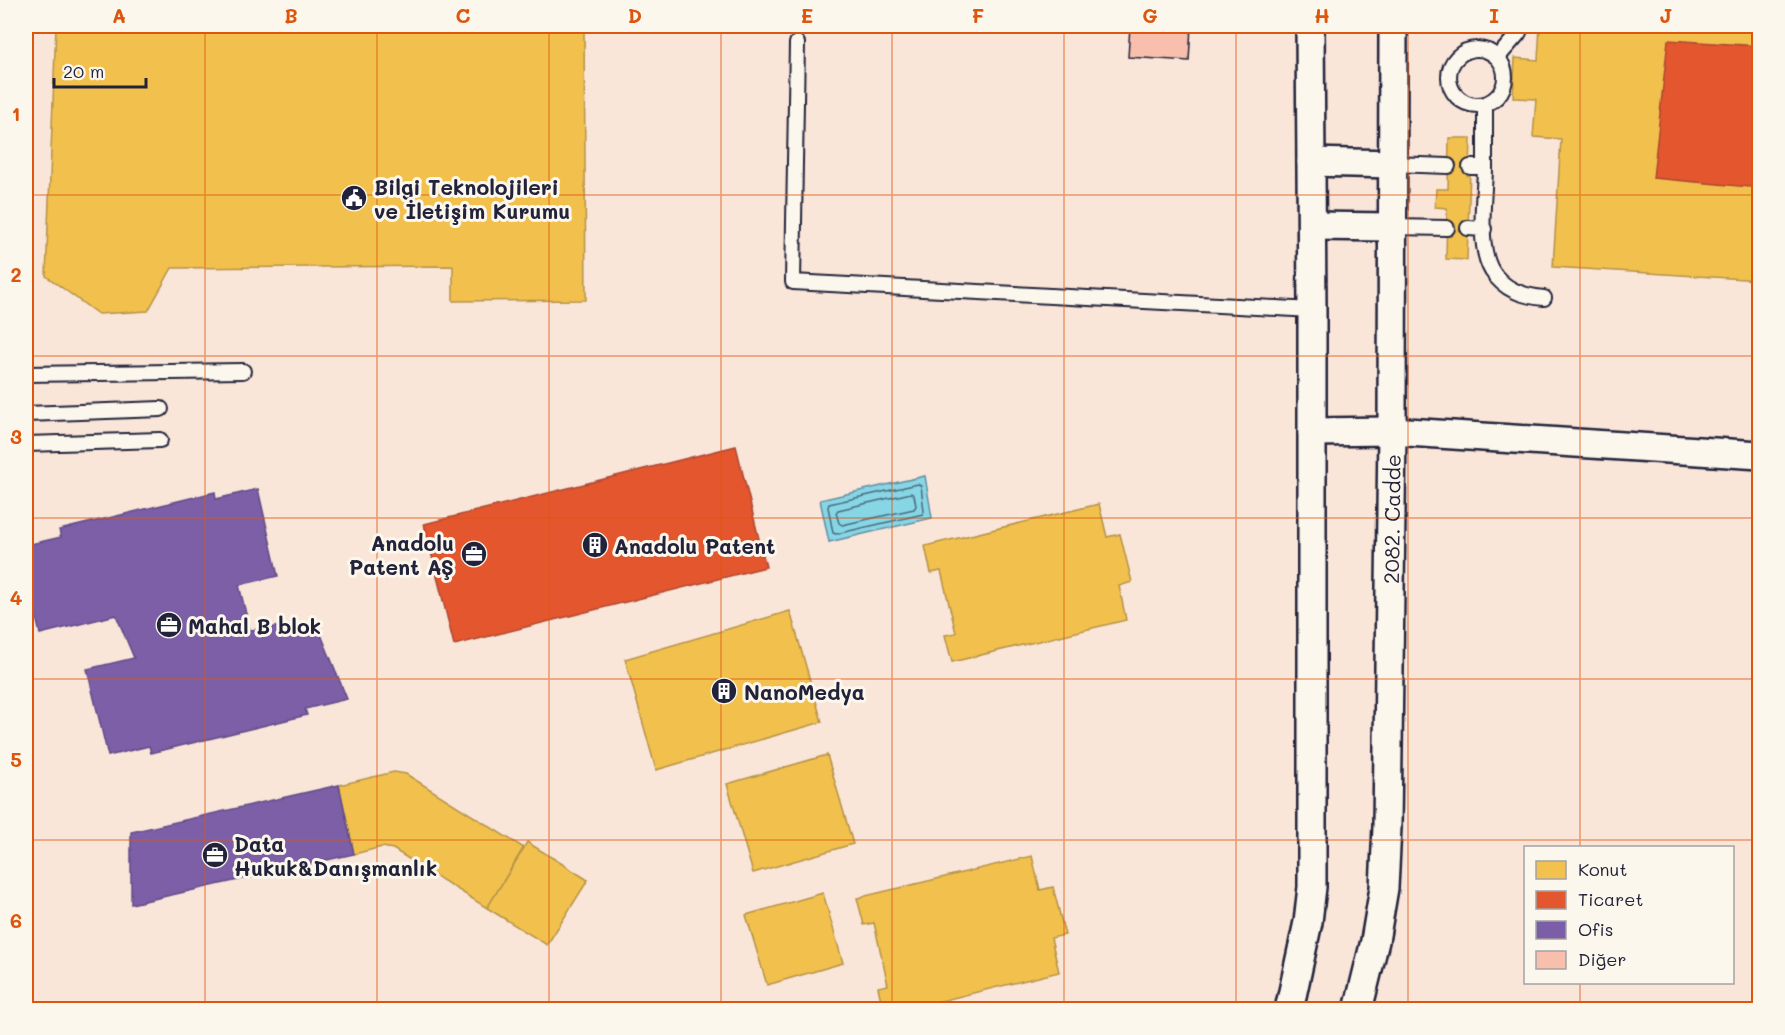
<svg xmlns="http://www.w3.org/2000/svg" width="1785" height="1035" viewBox="0 0 1785 1035" font-family="Mali,sans-serif">
  <style>
    .water { fill: #87d6e5; stroke: #5f8ea1; stroke-width: 1.5 }
    .homes { fill: #f2c14e; stroke: #b49148; stroke-width: 1.5 }
    .shops { fill: #e4572e; stroke: #aa4732; stroke-width: 1.5 }
    .offices { fill: #7b5ea7; stroke: #604c87; stroke-width: 1.5 }
    .lines { fill: none; stroke-linecap: round; stroke-linejoin: round }
    .shore { stroke: #4a6a7f; stroke-width: 1.5 }
    .building { fill: #f8c0ac; stroke: #22223b; stroke-width: 1.5 }
    .service-casing { stroke: #22223b; stroke-width: 18 }
    .minor-casing { stroke: #22223b; stroke-width: 32 }
    .service { stroke: #fbf7ec; stroke-width: 14 }
    .minor { stroke: #fbf7ec; stroke-width: 27 }
    .grid { fill: none; stroke: #de560e; stroke-width: 1.5; stroke-opacity: 0.55 }
    .labels { text-anchor: middle; dominant-baseline: central; stroke-width: 6; stroke-linejoin: round; paint-order: stroke }
    .poi-label { font-size: 21px; font-weight: bold; fill: #22223b; stroke: #fbf7ec; text-anchor: start }
    .street-label { font-size: 21px; fill: #22223b; stroke: #fbf7ec }
    .neatline { fill: none; stroke: #de560e; stroke-width: 2 }
    .grid-label { font-size: 20px; text-anchor: middle; font-weight: bold; fill: #de560e }
  </style>
  <rect width="100%" height="100%" fill="#fae6d9"/>
  <filter id="ink" filterUnits="userSpaceOnUse"><feTurbulence type="fractalNoise" baseFrequency=".0167" numOctaves="2"/><feDisplacementMap in="SourceGraphic" scale="12" xChannelSelector="R" yChannelSelector="G"/><feConvolveMatrix kernelMatrix="1 2 1 2 8 2 1 2 1" color-interpolation-filters="sRGB"/></filter>
  <g filter="url(#ink)">
    <!-- water -->
    <path class="water" d="M925,476l7,42 -103,24 -9,-42z"/>
    <!-- homes -->
    <path class="homes" d="M56,26h528l2,274 -133,1v-35l-281,2 -24,43 -50,3 -52,-38z
      M1540,26h220v254l-207,-13 8,-128 -28,-2 3,-38 -23,-1 2,-40 23,2z
      M1449,138h22l-4,122 -21,-1 1,-51 -12,-1 1,-18h12z
      M1099,504l8,33 13,-3 12,48 -13,4 7,34 -174,42 -7,-27 11,-2 -15,-62 -10,2 -6,-27z
      M790,611l32,111 -166,48 -31,-111z
      M827,755l26,89 -100,29 -26,-89z
      M394,772l12,2 118,74 -37,60 -94,-59 -11,-2 -28,7 -15,-69z
      M527,842l61,38 -41,65 -60,-37z
      M1032,856l8,34 13,-3 12,48 -14,3 8,34 -155,38h-21l-5,-23 10,-2 -14,-62 -10,2 -7,-27z
      M823,893l20,70 -76,22 -21,-70z"/>
    <!-- shops -->
    <path class="shops" d="M1668,40l92,6v142l-107,-10z
      M736,446l30,121 -312,78 -30,-121z"/>
    <!-- offices -->
    <path class="offices" d="M258,489l20,87 -39,9 11,45 66,-8 31,77 -42,10 2,6 -156,38 -2,-7 -41,10 -21,-87 47,-11 -18,-43 -76,19 -14,-60v-29l35,-8 -2,-7 156,-38 1,7z
      M339,785l15,69 -223,50v-72z"/>
    <g class="lines">
      <!-- shore -->
      <path class="shore" d="M918,484l3,2 3,25 -1,3 -87,20 -3,-1 -5,-26 1,-3z
        M911,493l3,2 2,11 -2,3 -72,16 -3,-2 -3,-10 2,-3z"/>
    </g>
    <!-- building -->
    <path class="building" d="M1130,26h61l-2,35 -61,-4z"/>
    <g class="lines">
      <!-- service casing -->
      <g class="service-casing">
        <path id="service" d="M797,43l-4,239 519,28
          M1449 77a28 28 0 1 1 56 0a28 28 0 1 1-56 0Z
          M1498,57l20,-23 4,-8
          M1485,104c0,22 0,44 0,66 -1,29 -8,76 7,101 12,19 31,25 52,27
          M1393,164l55,2
          M1470,167h15
          M1392,227l55,1
          M1468,228l16,1
          M26,374l217,-3
          M26,414l135,-5
          M26,444l134,-4"/>
      </g>
      <!-- minor casing -->
      <g class="minor-casing">
        <g id="minor">
          <path d="M1311,162l82,2"/>
          <path d="M1312,226l80,1"/>
          <path d="M1312,432l80,-1 368,24"/>
          <path d="M1289,1010l19,-88 4,-35v-577l-2,-284"/>
          <path id="s1" d="M1358,1010l17,-69 9,-53 3,-61 5,-396 1,-405"/>
        </g>
      </g>
      <!-- service -->
      <use href="#service" class="service"/>
      <!-- minor -->
      <use href="#minor" class="minor"/>
    </g>
  </g>
  <!-- grid -->
  <path class="grid" d="M205,26v984M377,26v984M549,26v984M721,26v984M892,26v984M1064,26v984M1236,26v984M1408,26v984M1580,26v822M26,195h1734M26,356h1734M26,518h1734M26,679h1734M26,840h1734M1580,982v28"/>
  <!-- icons -->
  <defs>
    <g id="civic-disc" transform="scale(1.35)"><circle r="9.5" fill="#22223b" stroke="#fbf7ec"/><path d="M-.6-6.5H3V-4.5H.6V-3L4-1V1h2V6H-6V1h2V-1L-.6-3ZM-1.2 2.5V6h2.4V2.5Z" fill="#fff"/></g>
    <g id="building-disc" transform="scale(1.35)"><circle r="9.5" fill="#22223b" stroke="#fbf7ec"/><path d="M-4-6H4V6H1V3H-1V6H-4ZM-2.5-4.3h1.7v1.8h-1.7ZM.8-4.3h1.7v1.8H.8ZM-2.5-1h1.7V.8h-1.7ZM.8-1h1.7V.8H.8Z" fill="#fff"/></g>
    <g id="office-disc" transform="scale(1.35)"><circle r="9.5" fill="#22223b" stroke="#fbf7ec"/><path d="M-6-3h4V-5.5h4V-3h4V5H-6ZM-1-4.5V-3h2v-1.5ZM-6 0V1H6V0Z" fill="#fff"/></g>
  </defs>
  <g fill-rule="evenodd">
    <use href="#civic-disc" x="354" y="198"/>
    <use href="#building-disc" x="595" y="545"/>
    <use href="#office-disc" x="474" y="554"/>
    <use href="#office-disc" x="169" y="625"/>
    <use href="#building-disc" x="724" y="691"/>
    <use href="#office-disc" x="215" y="855"/>
  </g>
  <g class="labels">
    <!-- poi labels -->
    <g class="poi-label">
      <text x="374" y="186">Bilgi Teknolojileri<tspan x="374" dy="24">ve İletişim Kurumu</tspan></text>
      <text x="454" y="542" text-anchor="end">Anadolu<tspan x="454" dy="24">Patent AŞ</tspan></text>
      <text x="614" y="545">Anadolu Patent</text>
      <text x="188" y="625">Mahal B blok</text>
      <text x="744" y="691">NanoMedya</text>
      <text x="234" y="843">Data<tspan x="234" dy="24">Hukuk&amp;Danışmanlık</tspan></text>
    </g>
    <!-- street labels -->
    <g class="street-label">
      <text stroke="none"><textPath href="#s1" startOffset="494">2082. Cadde</textPath></text>
    </g>
  </g>
  <!-- margin -->
  <rect width="1785" height="1035" fill="none" stroke="#fbf7ec" stroke-width="66"/>
  <!-- legend -->
  <rect x="1524" y="846" width="210" height="138" fill="#fbf7ec" stroke="#a4a2a5" stroke-width="1.5"/>
  <rect x="1536" y="861" width="30" height="18" fill="#f2c14e" stroke="#a4a2a5" stroke-width="1.5"/>
  <text x="1578" y="876" font-size="18" fill="#22223b">Konut</text>
  <rect x="1536" y="891" width="30" height="18" fill="#e4572e" stroke="#a4a2a5" stroke-width="1.5"/>
  <text x="1578" y="906" font-size="18" fill="#22223b">Ticaret</text>
  <rect x="1536" y="921" width="30" height="18" fill="#7b5ea7" stroke="#a4a2a5" stroke-width="1.5"/>
  <text x="1578" y="936" font-size="18" fill="#22223b">Ofis</text>
  <rect x="1536" y="951" width="30" height="18" fill="#f8c0ac" stroke="#a4a2a5" stroke-width="1.5"/>
  <text x="1578" y="966" font-size="18" fill="#22223b">Diğer</text>
  <!-- scale -->
  <path d="M54 78v9h92v-9" fill="none" stroke="#22223b" stroke-width="3"/>
  <text x="63" y="78" font-size="18" fill="#22223b" stroke="#fbf7ec" stroke-width="4.5" paint-order="stroke">20 m</text>
  <rect x="33" y="33" width="1719" height="969" class="neatline"/>
  <g class="grid-label">
    <text x="119" y="23">A</text>
    <text x="291" y="23">B</text>
    <text x="463" y="23">C</text>
    <text x="635" y="23">D</text>
    <text x="807" y="23">E</text>
    <text x="978" y="23">F</text>
    <text x="1150" y="23">G</text>
    <text x="1322" y="23">H</text>
    <text x="1494" y="23">I</text>
    <text x="1666" y="23">J</text>
    <text x="16" y="121">1</text>
    <text x="16" y="282">2</text>
    <text x="16" y="444">3</text>
    <text x="16" y="605">4</text>
    <text x="16" y="767">5</text>
    <text x="16" y="928">6</text>
  </g>
</svg>
